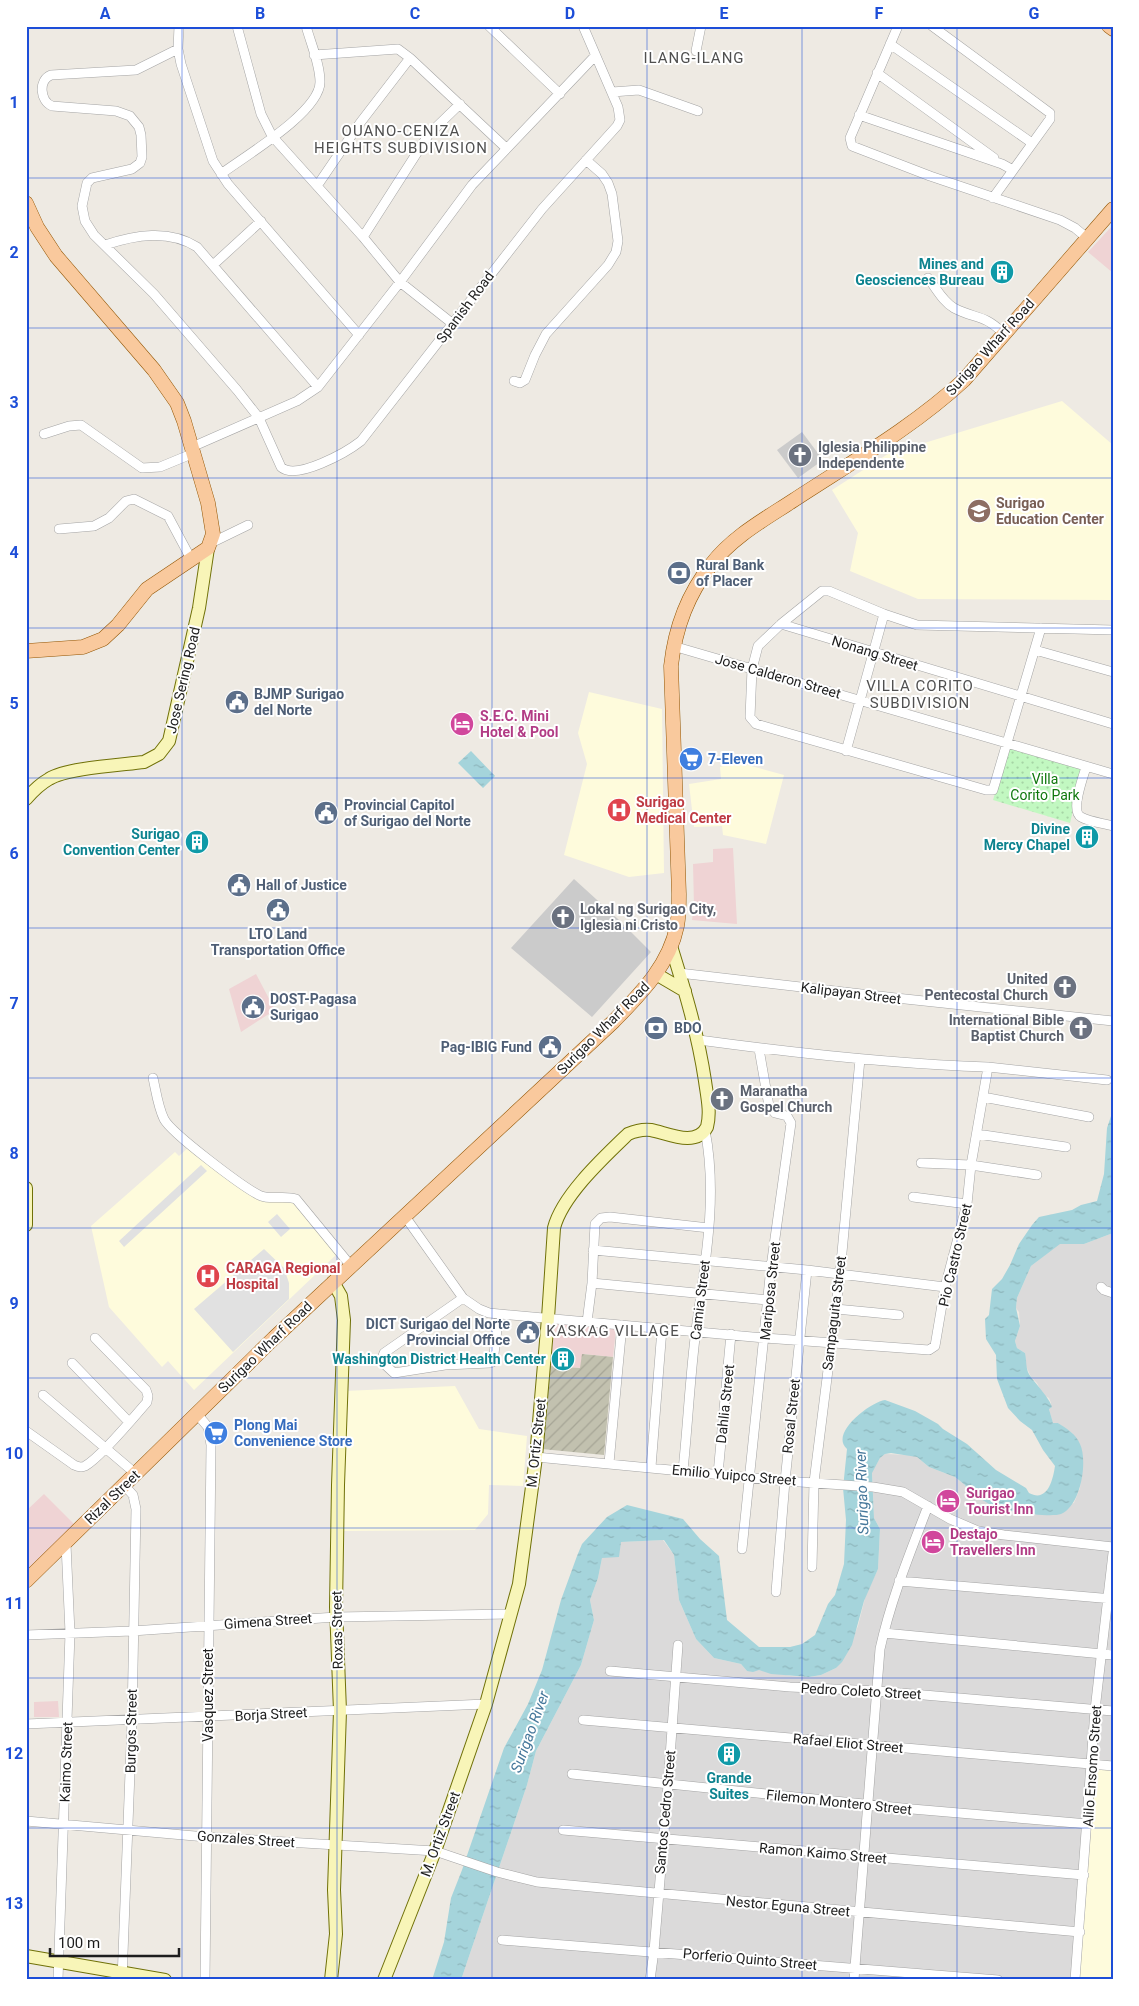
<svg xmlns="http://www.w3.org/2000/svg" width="1139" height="2006" viewBox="0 0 1139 2006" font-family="Roboto,sans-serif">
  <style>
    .residential { fill: #dbdada }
    .commercial { fill: #efd3d4 }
    .education { fill: #fefbdc }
    .religious { fill: #cbcbcb }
    .construction { fill: url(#construction-furrows) }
    .park { fill: url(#park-dots) }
    .parking { fill: #e1e1e1 }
    .water { fill: url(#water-ripples) }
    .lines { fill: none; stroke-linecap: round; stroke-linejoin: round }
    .street-casing { stroke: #a4a4a4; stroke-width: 10 }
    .secondary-casing { stroke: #707108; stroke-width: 14 }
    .primary-casing { stroke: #935604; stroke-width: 15 }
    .street { stroke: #fff; stroke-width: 9 }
    .secondary { stroke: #f8f5b8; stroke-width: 12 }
    .primary { stroke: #f9c99d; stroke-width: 14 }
    .grid { fill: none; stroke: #1d4ed8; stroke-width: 1; stroke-opacity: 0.55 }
    .labels { text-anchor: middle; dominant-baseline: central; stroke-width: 4; stroke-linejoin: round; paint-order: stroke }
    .culture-label { font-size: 14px; font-weight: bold; fill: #0d838f; stroke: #fff; text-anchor: end }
    .street-label { font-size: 14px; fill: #1d1d1d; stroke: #fff }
    .worship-label { font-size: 14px; font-weight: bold; fill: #5b616d; stroke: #fff; text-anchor: start }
    .education-label { font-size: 14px; font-weight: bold; fill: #785e54; stroke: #fff; text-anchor: start }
    .service-label { font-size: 14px; font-weight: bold; fill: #4e5e75; stroke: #fff; text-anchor: start }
    .hotel-label { font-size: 14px; font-weight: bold; fill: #b23c85; stroke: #fff; text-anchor: start }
    .shop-label { font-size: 14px; font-weight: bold; fill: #366cbe; stroke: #fff; text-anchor: start }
    .park-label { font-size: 14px; fill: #10780e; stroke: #fff }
    .health-label { font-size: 14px; font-weight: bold; fill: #be3a42; stroke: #fff; text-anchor: start }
    .neighbourhood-label { font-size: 15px; letter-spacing: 1px; fill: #505050; stroke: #fff }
    .water-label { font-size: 15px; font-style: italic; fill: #46789b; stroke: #fff }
    .neatline { fill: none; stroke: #1d4ed8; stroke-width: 2 }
    .grid-label { font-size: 16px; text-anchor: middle; font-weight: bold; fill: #1d4ed8 }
  </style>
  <defs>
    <pattern id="construction-furrows" width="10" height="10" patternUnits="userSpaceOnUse" patternTransform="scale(1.25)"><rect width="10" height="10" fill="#c2c1af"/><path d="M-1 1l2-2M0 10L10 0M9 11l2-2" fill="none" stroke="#a6a596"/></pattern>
    <pattern id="park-dots" width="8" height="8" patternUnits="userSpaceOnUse" patternTransform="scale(1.25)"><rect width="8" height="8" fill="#c2f8c1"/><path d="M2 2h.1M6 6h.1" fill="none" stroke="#a6d4a5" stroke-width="1.8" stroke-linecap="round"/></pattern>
    <pattern id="water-ripples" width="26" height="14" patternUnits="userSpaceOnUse" patternTransform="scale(1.25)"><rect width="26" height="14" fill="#a5d4db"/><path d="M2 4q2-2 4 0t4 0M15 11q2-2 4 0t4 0" fill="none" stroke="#8eb6bc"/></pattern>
  </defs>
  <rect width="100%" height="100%" fill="#eeeae3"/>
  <!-- residential -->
  <path class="residential" d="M1113,1233v536l-17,-1 -17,212h-618l66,-195 9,-34 45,-86 13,-45 -4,-20 8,-22 4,-20 19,-16 42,-2 11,15 5,45 17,39 18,19 27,6 6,7 12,-1 32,6 18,1 12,-2 15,-7 10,-14 12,-28 8,-32 12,-25 2,-40 -6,-11 -2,-46 8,-14 5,-4 23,1 9,2 12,10 26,10 10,8 2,4 27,17 39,9 41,-12 6,-15 2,-19 -9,-35 -15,-11 -5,1 -4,-15 2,-6 -2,-5 -6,-3 -6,-12 -6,-6 -5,-11 -1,-13 -8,-5 -2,-7 5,-15 -1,-14 -3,-4 1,-10 14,-32 29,-23 24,1z"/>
  <!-- commercial -->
  <path class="commercial" d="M1113,225v48l-25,-21z
    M733,848l4,76 -45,-4 2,-14 -1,-42 20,-2v-13z
    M256,974l19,36 -34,22 -12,-43z
    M555,1324l61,5 -3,28 -30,-3 -2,14 -31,-2z
    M44,1494l32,32 -45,45 -5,-7v-53z
    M58,1701l1,16h-25v-15z"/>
  <!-- education -->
  <path class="education" d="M1062,401l51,44v155l-195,-1 -68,-28 8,-38 -26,-43 56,-36z
    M589,692l73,17 2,164 -35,4 -65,-22 23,-91 -9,-31z
    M726,759l58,16 -18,69 -43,-9 -1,-9 -28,1 -5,-43 32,-5 -1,-12 6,-2z
    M190,1146l49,41 52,14 47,52 -144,137 -26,-29 -6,6 -53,-60 -18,-81 84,-74 4,4z
    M455,1386l24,43 48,7 -4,50 -34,-1 -1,29 -13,16 -131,1 1,-140z
    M1096,1768l17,1v211h-34z"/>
  <!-- religious -->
  <path class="religious" d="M802,432l21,28 -25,18 -21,-28z
    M574,879l44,40 33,33 -59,65 -81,-69z"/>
  <!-- construction -->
  <path class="construction" d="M582,1354l31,3 -9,98 -62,-6 8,-83 30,2z"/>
  <!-- park -->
  <path class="park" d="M1009,747l74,22 -13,54 -77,-23z"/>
  <!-- parking -->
  <path class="parking" d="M201,1165l6,6 -83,76 -5,-6z
    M277,1214l13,15 -9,8 -13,-15z
    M264,1249l20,19 5,15v16l-56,53 -39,-43z"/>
  <!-- water -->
  <path class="water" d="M471,751l24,25 -12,12 -25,-25z
    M1113,1110v123l-29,11h-24l-29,22 -14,32 -1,10 4,18 -5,15 2,7 8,5c2,8 0,17 6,24 5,7 19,22 21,30l-3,2 4,14h5c8,5 18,11 22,21 8,17 1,62 -19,70 -12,4 -56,-3 -68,-8 -9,-4 -18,-12 -26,-17l-2,-4 -10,-8 -26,-10 -12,-10 -26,-4 -6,1 -5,4 -8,15 2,45 6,11 -2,40 -14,32 -12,44 -10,17 -6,6 -15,7 -12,2 -38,-3 -12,-4 -6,2 -6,-1 -6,-7 -27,-6 -18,-19 -17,-39 -5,-45 -10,-15 -43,2 -2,15 -17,1 -4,20 -8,22 4,20 -13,45 -45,86 -9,34 -66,195h-29l12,-38 7,-44 11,-28 42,-122 24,-44 14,-34 19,-70 16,-44 5,-12 25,-27 20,-12 56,14 17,20 19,17 8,64 32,27h31l12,-3 13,-9 13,-31 7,-9 9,-31 2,-44 -3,-32 4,-39c-18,-15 23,-47 38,-49l30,11 23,13 5,5 24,15 29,26 30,18 3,5c19,10 24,-14 26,-27l-12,-16 -11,-20 -12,-9 -12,-13 -11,-29 -1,-24 -10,-16 -1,-20 4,-4 3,-26 10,-10 8,-14 9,-21 13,-19 7,-8 33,-7 9,-5 16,-4 7,-27 3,-46z"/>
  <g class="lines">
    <!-- street casing -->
    <g class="street-casing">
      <path id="street" d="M179,26l-1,23 3,15 28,85 4,12 15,23 131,151
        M237,26l24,88 11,22 91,101 37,45 53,42
        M489,26l71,68
        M898,26l-48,112 2,8 78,30 130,44 15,8 12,10
        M932,26l118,87v6l-57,79
        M890,44l142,99
        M178,49l-42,21 -85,5c-13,5 -11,26 1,31l64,5 14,5 9,11 2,8 1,22 -2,6 -8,6 -40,9 -5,5 -5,23 3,15 9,14 60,59 83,96 22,28 22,49c15,14 66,-15 80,-26l181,-232 75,-83 3,-6 -2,-13 -35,-81
        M696,51l5,-25
        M314,55l84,-6 12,9 96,90
        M877,73l117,85
        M612,92l27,-2 59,21
        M859,115l143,49 11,6
        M221,174c24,-18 99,-62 99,-92 0,-18 -9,-38 -14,-56
        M317,186l43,-63 50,-65
        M363,237l66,-103 31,-30
        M105,245c30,-10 64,-16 92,2l121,140
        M213,265l48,-44
        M928,278c8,10 15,24 26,30 21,11 30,6 49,25
        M514,381l6,2 5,-3 10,-25 11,-21 62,-69 8,-13 2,-11 -6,-47 -4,-11 -6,-9 -16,-14
        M44,434l25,-8 12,-1 61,43 18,-1 34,-14
        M192,447l105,-46 21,-14 82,-105 72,-97 123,-129
        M59,529l35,-3 15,-8 17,-17 8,-2 34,17 23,43
        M211,543l37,-18
        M781,624l332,100
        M1041,628l-48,162h-7l-230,-66 -6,-7 2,-48 6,-23 23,-22 41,-33h7l55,23 33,11 196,5
        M673,646l440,128
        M1035,650l78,22
        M846,751l38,-137
        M1086,767c-3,11 -16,44 -5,50 9,5 22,6 32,9
        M679,973l217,25 217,23
        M988,1067l119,13
        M153,1078c3,13 5,29 11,41 7,14 81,70 97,77 11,4 23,-1 35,3l55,67
        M983,1097l106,20
        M977,1134l89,13
        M921,1163l50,2 66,10
        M913,1197l54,7
        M404,1215l59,83 16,11 10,4 276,25 164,12 6,-4 10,-59 22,-83 4,-39 17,-98c-97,-3 -193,-14 -289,-27
        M593,1250l214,20 138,17
        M592,1283l176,17
        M1101,1287l3,3 9,3
        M463,1298l-79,55 -3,8 13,12 51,-8 45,-2 3,-1 6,-48
        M836,1309l63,6
        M587,1322l5,-39 3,-59 6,-6 9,-1 99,11
        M72,1363l57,59
        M43,1395l93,79
        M197,1414l11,13 3,18 -6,535
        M26,1431l48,34c4,2 7,3 11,1 15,-8 50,-50 62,-64l1,-6 -2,-6 -51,-52
        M536,1457l249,24 88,6 30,5 47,27 28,12 26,4 109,12
        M609,1463l13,-138
        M651,1467l11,-138
        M683,1470c5,-47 7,-94 13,-140 9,-66 22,-134 9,-200
        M718,1474l13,-140
        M742,1549l29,-282 20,-144 -4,-7 -12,-3 -6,-7 -10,-57
        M812,1567l2,-85 26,-208 20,-215
        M899,1581l214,18
        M776,1592l9,-111 22,-211
        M884,1633l229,22
        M26,1635l106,-4 204,-14 175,-3
        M610,1671l180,16 87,4 236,20
        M583,1720l530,46
        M26,1724l460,-20
        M572,1774l340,35 176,15
        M26,1821l180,16 229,14 62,21 40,10 543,50
        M563,1830l521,45
        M502,1940l496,40
        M58,1980l12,-347 -4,-89
        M122,1980l10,-260 4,-211 -3,-14 -8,-9
        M650,1980l4,-29 14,-166 10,-140
        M854,1980l26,-331c11,-50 30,-96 48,-143
        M1075,1980l20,-270 18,-157"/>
    </g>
    <!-- secondary casing -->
    <g class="secondary-casing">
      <path id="secondary" d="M26,799c7,-8 14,-15 23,-20 17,-11 72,-14 95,-17l15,-8 10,-13 30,-133 9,-60
        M656,974l29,17
        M26,1188v37
        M26,1956l139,24
        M331,1980l5,-46 -2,-44 6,-179 -4,-104 2,-122 6,-165 -3,-24 -8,-14
        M384,1980l51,-129 51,-147 33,-120 17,-127 12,-139 6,-90c8,-32 49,-70 74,-94 7,-3 15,-5 23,-4 16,3 45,18 56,-3 4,-15 0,-31 -2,-46 -7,-47 -20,-90 -34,-135"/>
    </g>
    <!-- primary casing -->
    <g class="primary-casing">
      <path id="primary" d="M1109,26l4,3
        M26,203l11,24 19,29 98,114 23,33 7,18 24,82 5,31 -5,14 -61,41 -29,36 -15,14 -20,8 -57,4
        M26,1581l248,-243 339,-316c27,-28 56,-56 64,-96 2,-10 2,-21 2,-32l-8,-228c4,-37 16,-71 40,-101 21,-28 54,-46 83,-65 58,-38 119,-73 170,-120l149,-171"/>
    </g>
    <!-- street -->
    <use href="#street" class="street"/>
    <!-- secondary -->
    <use href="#secondary" class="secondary"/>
    <!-- primary -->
    <use href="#primary" class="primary"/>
  </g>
  <!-- grid -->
  <path class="grid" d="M182,26v1954M337,26v1954M492,26v1954M647,26v1954M802,26v1954M957,26v1954M26,178h1087M26,328h1087M26,478h1087M26,628h1087M26,778h1087M26,928h1087M26,1078h1087M26,1228h1087M26,1378h1087M26,1528h1087M26,1678h1087M26,1828h1087"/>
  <!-- icons -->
  <defs>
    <g id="building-disc" transform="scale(1.25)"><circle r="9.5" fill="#0f9aa8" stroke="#fff"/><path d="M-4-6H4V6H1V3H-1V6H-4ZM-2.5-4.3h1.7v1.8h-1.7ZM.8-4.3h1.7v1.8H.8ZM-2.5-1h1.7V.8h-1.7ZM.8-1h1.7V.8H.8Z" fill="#fff"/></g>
    <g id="church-disc" transform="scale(1.25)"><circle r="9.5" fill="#6b7280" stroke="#fff"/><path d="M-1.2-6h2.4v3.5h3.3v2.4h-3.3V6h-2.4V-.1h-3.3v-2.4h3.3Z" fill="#fff"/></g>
    <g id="university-disc" transform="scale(1.25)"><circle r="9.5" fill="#8d6e63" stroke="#fff"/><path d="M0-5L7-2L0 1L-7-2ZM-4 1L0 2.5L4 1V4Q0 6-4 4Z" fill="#fff"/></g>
    <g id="bank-disc" transform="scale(1.25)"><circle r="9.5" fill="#5c6f8a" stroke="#fff"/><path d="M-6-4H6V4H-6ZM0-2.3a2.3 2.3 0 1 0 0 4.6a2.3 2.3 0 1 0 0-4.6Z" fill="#fff"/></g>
    <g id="civic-disc" transform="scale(1.25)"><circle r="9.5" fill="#5c6f8a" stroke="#fff"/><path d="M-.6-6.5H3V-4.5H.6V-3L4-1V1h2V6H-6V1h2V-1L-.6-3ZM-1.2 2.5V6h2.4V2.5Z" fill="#fff"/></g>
    <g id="hotel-disc" transform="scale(1.25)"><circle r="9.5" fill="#d1479c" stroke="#fff"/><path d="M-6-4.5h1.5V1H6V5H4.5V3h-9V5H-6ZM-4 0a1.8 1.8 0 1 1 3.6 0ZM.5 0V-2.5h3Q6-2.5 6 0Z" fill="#fff"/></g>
    <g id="supermarket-disc" transform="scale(1.25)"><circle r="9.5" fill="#3f7fe0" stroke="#fff"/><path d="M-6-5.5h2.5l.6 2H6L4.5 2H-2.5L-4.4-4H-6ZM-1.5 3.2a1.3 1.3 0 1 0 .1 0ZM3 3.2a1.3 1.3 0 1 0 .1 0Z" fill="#fff"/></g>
    <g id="hospital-disc" transform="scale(1.25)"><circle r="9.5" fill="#e0444e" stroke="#fff"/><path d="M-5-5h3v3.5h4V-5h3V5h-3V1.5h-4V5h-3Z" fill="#fff"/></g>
  </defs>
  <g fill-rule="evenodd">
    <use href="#building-disc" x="1002" y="272"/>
    <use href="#church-disc" x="800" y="455"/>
    <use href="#university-disc" x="979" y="511"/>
    <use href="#bank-disc" x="679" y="573"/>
    <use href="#civic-disc" x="237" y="702"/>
    <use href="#hotel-disc" x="462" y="724"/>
    <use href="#supermarket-disc" x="691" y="759"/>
    <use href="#hospital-disc" x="619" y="810"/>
    <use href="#civic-disc" x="326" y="813"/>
    <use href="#building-disc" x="1087" y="837"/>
    <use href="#building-disc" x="197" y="842"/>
    <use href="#civic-disc" x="239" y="885"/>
    <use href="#civic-disc" x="278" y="910"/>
    <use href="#church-disc" x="563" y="917"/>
    <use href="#church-disc" x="1065" y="987"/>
    <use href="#civic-disc" x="253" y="1007"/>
    <use href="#bank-disc" x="656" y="1028"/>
    <use href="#church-disc" x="1081" y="1028"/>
    <use href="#civic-disc" x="550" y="1047"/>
    <use href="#church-disc" x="722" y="1099"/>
    <use href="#hospital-disc" x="208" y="1276"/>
    <use href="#civic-disc" x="528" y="1332"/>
    <use href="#building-disc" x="563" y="1359"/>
    <use href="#supermarket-disc" x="216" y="1433"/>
    <use href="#hotel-disc" x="948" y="1501"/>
    <use href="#hotel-disc" x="933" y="1542"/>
    <use href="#building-disc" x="729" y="1754"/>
  </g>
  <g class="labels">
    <!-- culture labels -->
    <g class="culture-label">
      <text x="984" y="264">Mines and<tspan x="984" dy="16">Geosciences Bureau</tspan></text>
      <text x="1070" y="829">Divine<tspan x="1070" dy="16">Mercy Chapel</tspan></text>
      <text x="180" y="834">Surigao<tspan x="180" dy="16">Convention Center</tspan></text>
      <text x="546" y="1359">Washington District Health Center</text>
      <text x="729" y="1778" text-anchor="middle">Grande<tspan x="729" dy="16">Suites</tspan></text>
    </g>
    <!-- street labels -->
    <g class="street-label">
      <text transform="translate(465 307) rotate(-53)">Spanish Road</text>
      <text transform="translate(990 347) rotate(-48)">Surigao Wharf Road</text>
      <text transform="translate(875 653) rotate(17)">Nonang Street</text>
      <text transform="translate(778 676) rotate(16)">Jose Calderon Street</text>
      <text transform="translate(183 680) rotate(-77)">Jose Sering Road</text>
      <text transform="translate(851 993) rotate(7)">Kalipayan Street</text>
      <text transform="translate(603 1028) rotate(-45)">Surigao Wharf Road</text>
      <text transform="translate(955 1255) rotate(-77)">Pio Castro Street</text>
      <text transform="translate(770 1291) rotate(-84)">Mariposa Street</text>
      <text transform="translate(700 1300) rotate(-83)">Camia Street</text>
      <text transform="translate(834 1313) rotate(-83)">Sampaguita Street</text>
      <text transform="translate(265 1347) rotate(-44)">Surigao Wharf Road</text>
      <text transform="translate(725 1404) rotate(-84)">Dahlia Street</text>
      <text transform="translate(791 1416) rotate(-84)">Rosal Street</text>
      <text transform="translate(536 1443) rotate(-84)">M. Ortiz Street</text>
      <text transform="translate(734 1475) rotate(5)">Emilio Yuipco Street</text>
      <text transform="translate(112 1497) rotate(-44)">Rizal Street</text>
      <text transform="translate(268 1621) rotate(-4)">Gimena Street</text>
      <text transform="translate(337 1630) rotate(-91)">Roxas Street</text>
      <text transform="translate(861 1691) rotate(3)">Pedro Coleto Street</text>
      <text transform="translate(208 1695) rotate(-90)">Vasquez Street</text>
      <text transform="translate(271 1714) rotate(-3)">Borja Street</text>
      <text transform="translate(131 1731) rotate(-89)">Burgos Street</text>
      <text transform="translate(848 1743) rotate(5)">Rafael Eliot Street</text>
      <text transform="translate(66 1762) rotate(-88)">Kaimo Street</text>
      <text transform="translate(1092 1766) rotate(-86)">Alilo Ensomo Street</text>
      <text transform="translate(839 1802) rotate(6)">Filemon Montero Street</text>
      <text transform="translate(665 1812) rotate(-85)">Santos Cedro Street</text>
      <text transform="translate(440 1834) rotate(-70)">M. Ortiz Street</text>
      <text transform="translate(246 1839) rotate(4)">Gonzales Street</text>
      <text transform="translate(823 1853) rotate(5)">Ramon Kaimo Street</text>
      <text transform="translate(788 1906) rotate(5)">Nestor Eguna Street</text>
      <text transform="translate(750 1959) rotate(5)">Porferio Quinto Street</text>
    </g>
    <!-- worship labels -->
    <g class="worship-label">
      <text x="818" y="447">Iglesia Philippine<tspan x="818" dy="16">Independente</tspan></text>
      <text x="580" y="909">Lokal ng Surigao City,<tspan x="580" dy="16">Iglesia ni Cristo</tspan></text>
      <text x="1048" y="979" text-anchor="end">United<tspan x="1048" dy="16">Pentecostal Church</tspan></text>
      <text x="1064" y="1020" text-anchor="end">International Bible<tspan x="1064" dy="16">Baptist Church</tspan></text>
      <text x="740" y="1091">Maranatha<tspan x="740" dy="16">Gospel Church</tspan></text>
    </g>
    <!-- education labels -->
    <g class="education-label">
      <text x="996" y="503">Surigao<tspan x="996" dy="16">Education Center</tspan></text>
    </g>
    <!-- service labels -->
    <g class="service-label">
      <text x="696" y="565">Rural Bank<tspan x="696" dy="16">of Placer</tspan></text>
      <text x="254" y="694">BJMP Surigao<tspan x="254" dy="16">del Norte</tspan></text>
      <text x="344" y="805">Provincial Capitol<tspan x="344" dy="16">of Surigao del Norte</tspan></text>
      <text x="256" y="885">Hall of Justice</text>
      <text x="278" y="934" text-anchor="middle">LTO Land<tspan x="278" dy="16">Transportation Office</tspan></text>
      <text x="270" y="999">DOST-Pagasa<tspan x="270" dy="16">Surigao</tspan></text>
      <text x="674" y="1028">BDO</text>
      <text x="532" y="1047" text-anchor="end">Pag-IBIG Fund</text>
      <text x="510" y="1324" text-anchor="end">DICT Surigao del Norte<tspan x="510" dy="16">Provincial Office</tspan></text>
    </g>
    <!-- hotel labels -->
    <g class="hotel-label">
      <text x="480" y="716">S.E.C. Mini<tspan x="480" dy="16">Hotel &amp; Pool</tspan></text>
      <text x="966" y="1493">Surigao<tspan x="966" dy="16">Tourist Inn</tspan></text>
      <text x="950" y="1534">Destajo<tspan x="950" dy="16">Travellers Inn</tspan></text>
    </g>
    <!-- shop labels -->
    <g class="shop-label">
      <text x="708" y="759">7-Eleven</text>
      <text x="234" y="1425">Plong Mai<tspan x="234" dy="16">Convenience Store</tspan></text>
    </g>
    <!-- park labels -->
    <g class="park-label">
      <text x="1045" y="779">Villa<tspan x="1045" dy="16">Corito Park</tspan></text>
    </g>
    <!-- health labels -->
    <g class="health-label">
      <text x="636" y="802">Surigao<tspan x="636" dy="16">Medical Center</tspan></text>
      <text x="226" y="1268">CARAGA Regional<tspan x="226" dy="16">Hospital</tspan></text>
    </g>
    <!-- neighbourhood labels -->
    <g class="neighbourhood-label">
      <text x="694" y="58">ILANG-ILANG</text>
      <text x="401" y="131">OUANO-CENIZA<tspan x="401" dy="17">HEIGHTS SUBDIVISION</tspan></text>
      <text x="920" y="686">VILLA CORITO<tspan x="920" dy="17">SUBDIVISION</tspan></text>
      <text x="613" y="1331">KASKAG VILLAGE</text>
    </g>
    <!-- water labels -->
    <g class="water-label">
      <text transform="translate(862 1492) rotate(-92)">Surigao River</text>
      <text transform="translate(530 1732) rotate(-70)">Surigao River</text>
    </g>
  </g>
  <!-- border -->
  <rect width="1139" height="2006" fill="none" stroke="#ffffff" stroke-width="55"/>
  <!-- scale -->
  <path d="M50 1948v8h129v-8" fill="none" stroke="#1d1d1d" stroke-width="2.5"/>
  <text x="58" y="1948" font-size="15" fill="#1d1d1d" stroke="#ffffff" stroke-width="4" paint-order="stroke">100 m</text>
  <rect x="28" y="28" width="1084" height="1950" class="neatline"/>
  <g class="grid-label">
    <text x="105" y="19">A</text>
    <text x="260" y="19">B</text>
    <text x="415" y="19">C</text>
    <text x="570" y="19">D</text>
    <text x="724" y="19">E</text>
    <text x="879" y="19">F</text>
    <text x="1034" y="19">G</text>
    <text x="14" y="108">1</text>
    <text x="14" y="258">2</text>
    <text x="14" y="408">3</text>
    <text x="14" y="558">4</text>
    <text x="14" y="709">5</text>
    <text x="14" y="859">6</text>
    <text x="14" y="1009">7</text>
    <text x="14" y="1159">8</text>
    <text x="14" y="1309">9</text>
    <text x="14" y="1459">10</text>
    <text x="14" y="1609">11</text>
    <text x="14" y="1759">12</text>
    <text x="14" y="1909">13</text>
  </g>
</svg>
